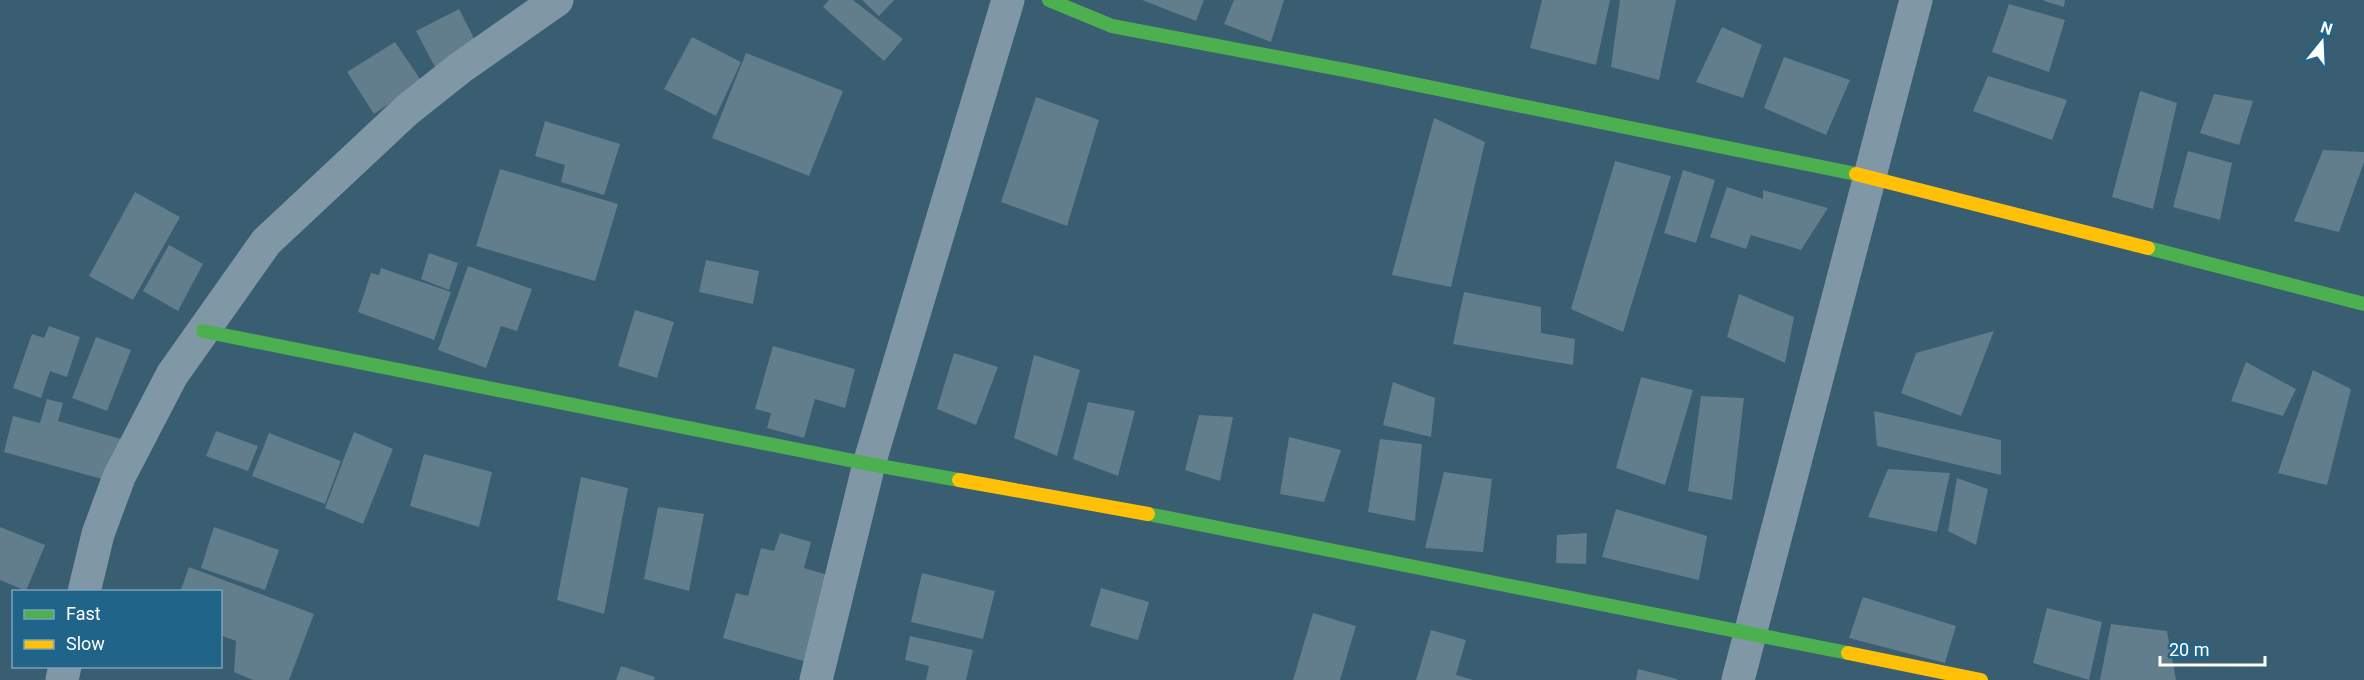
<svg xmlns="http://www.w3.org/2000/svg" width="2364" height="680" viewBox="0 0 2364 680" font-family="Roboto,sans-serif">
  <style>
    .building { fill: #627d8b }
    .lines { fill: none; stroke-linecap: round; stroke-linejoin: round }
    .street { stroke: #8098a6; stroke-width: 33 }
    .fast { stroke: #4caf50; stroke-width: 14 }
    .slow { stroke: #ffc107; stroke-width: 14 }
  </style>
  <rect width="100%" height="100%" fill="#395d71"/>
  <!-- building -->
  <path class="building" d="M829,0h24l50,39 -19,22 -61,-54z
    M862,0h32l-15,16z
    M1142,0h62l-8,21z
    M1234,0h50l-13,42 -47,-18z
    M1542,0h68l-14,65 -66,-17z
    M1620,0h56l-17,80 -48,-13z
    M2044,0h21l-1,7 -20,-6z
    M2009,4l56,16 -16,52 -57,-20z
    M459,9l20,39 -43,21 -20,-38z
    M1722,27l40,18 -19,53 -47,-16z
    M692,37l49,25 -25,54 -52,-27z
    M395,42l27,40 -48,32 -27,-42z
    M746,53l97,38 -34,85 -97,-38z
    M1784,57l66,23 -24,55 -62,-27z
    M1988,76l79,24 -15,40 -79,-29z
    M2140,91l37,12 -24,106 -41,-12z
    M2214,94l39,7 -14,44 -39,-12z
    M1036,97l63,23 -32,106 -66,-24z
    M1434,118l51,24 -34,145 -59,-12z
    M545,121l75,23 -16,51 -43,-13 4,-17 -30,-9z
    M2323,150l41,2v10l-25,70 -45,-11z
    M2188,151l44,12 -12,57 -47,-13z
    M1615,161l56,15 -48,156 -52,-23z
    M500,169l118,35 -23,77 -119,-35z
    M1683,170l32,10 -19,63 -32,-10z
    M1727,187l36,12v-9l65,18 -27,42 -50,-15 -5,14 -36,-12z
    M135,192l45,25 -47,83 -44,-24z
    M169,245l34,19 -25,47 -35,-20z
    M429,253l29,10 -9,27 -28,-11z
    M706,260l53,11 -6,33 -54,-12z
    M468,266l64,23 -15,42 -16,-5 -15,42 -48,-18z
    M381,268l70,24 -17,48 -76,-28 13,-39 8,2z
    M1464,292l77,15v26l34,6 -2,26 -120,-21z
    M1739,294l55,23 -9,46 -58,-26z
    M635,310l39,12 -17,56 -39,-12z
    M49,326l31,11 -13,40 -17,-6 -9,27 -28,-10 19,-54 12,4z
    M1994,331l-33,85 -60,-23 15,-40z
    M96,337l35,13 -24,61 -35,-13z
    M773,346l82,23 -10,39 -30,-9 -11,39 -37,-10 4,-15 -16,-4z
    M954,353l44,14 -22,58 -39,-16z
    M1034,355l46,15 -23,86 -43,-18z
    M2246,362l50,27 -13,27 -52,-15z
    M2313,370l38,19 -24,96 -49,-12z
    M1641,377l52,13 -28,95 -49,-17z
    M1393,382l42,16 -4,39 -48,-12z
    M1701,396l43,2 -12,102 -44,-9z
    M47,399l16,4 -5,18 63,18 -12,42 -105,-29 9,-36 27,7z
    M1088,402l47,9 -17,65 -45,-17z
    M1874,411l127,29v35l-124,-29z
    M1199,415l34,2 -13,64 -35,-11z
    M216,431l42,15 -10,25 -42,-15z
    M354,432l39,17 -30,75 -38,-16z
    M269,433l72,28 -16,43 -73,-28z
    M1289,437l52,13 -17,52 -44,-8z
    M1380,439l42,5 -7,77 -47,-9z
    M424,454l68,18 -13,55 -69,-21z
    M1888,469l62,4 -13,59 -69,-15z
    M1444,472l48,7 -9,73 -58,-4z
    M581,477l47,11 -24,126 -47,-14z
    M1957,478l31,11 -12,56 -28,-14z
    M658,507l46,7 -15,77 -45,-12z
    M1616,509l91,27 -8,44 -97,-23z
    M0,527l45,18 -19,46 -26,-11z
    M214,527l65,23 -14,40 -64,-22z
    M780,533l31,9 -7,26 27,8 -24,86 -84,-24 13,-45 12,3 13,-48 13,3z
    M1587,533l-1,31 -30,-1 1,-28z
    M189,567l125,47 -25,66h-36l-19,-8 2,-31 -16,-6v-43h-40z
    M922,573l73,18 -12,48 -72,-17z
    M1101,588l48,14 -11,38 -48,-14z
    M1863,597l93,29 -11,37 -96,-25z
    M2047,608l55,14 -13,58 -56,-17z
    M1313,613l43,13 -16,54h-47z
    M2111,624l56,7 9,49h-76z
    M1431,630l35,10 -10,35 17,5h-57z
    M910,636l63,14 -7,30h-40l3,-14 -24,-6z
    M621,666l34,11 -1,3h-38z
    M1638,669l39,10v1h-41z"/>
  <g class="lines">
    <!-- street -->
    <path class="street" d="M84,592l14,-58 21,-57 53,-102 94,-133 141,-132 53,-42 97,-68
      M62,680l3,-14
      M816,680l53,-216 139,-464
      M1738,680l178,-680"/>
    <!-- fast -->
    <path class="fast" d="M1049,0l63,26 238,45 506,103
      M2148,248l216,56
      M203,331l666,133 90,16
      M1148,514l700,139"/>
    <!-- slow -->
    <path class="slow" d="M1856,174l292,74
      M959,480l189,34
      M1848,653l133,27"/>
  </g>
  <!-- legend -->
  <rect x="12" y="590" width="210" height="78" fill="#216489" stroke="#7aa2b8" stroke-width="1.5"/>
  <rect x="24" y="610" width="30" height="9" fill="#4caf50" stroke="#7aa2b8" stroke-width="1.5"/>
  <text x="66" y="620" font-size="18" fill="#ffffff">Fast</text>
  <rect x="24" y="640" width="30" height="9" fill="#ffc107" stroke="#7aa2b8" stroke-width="1.5"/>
  <text x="66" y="650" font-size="18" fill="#ffffff">Slow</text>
  <!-- north arrow -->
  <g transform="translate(2322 42) rotate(18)" stroke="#216489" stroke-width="4.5" paint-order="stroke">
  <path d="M0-4.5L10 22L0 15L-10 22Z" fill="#ffffff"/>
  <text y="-9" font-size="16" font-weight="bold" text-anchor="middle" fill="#ffffff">N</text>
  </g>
  <!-- scale -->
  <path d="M2160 656v9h105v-9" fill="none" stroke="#ffffff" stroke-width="3"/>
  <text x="2169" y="656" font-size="18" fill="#ffffff" stroke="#216489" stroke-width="4.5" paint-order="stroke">20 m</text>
</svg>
